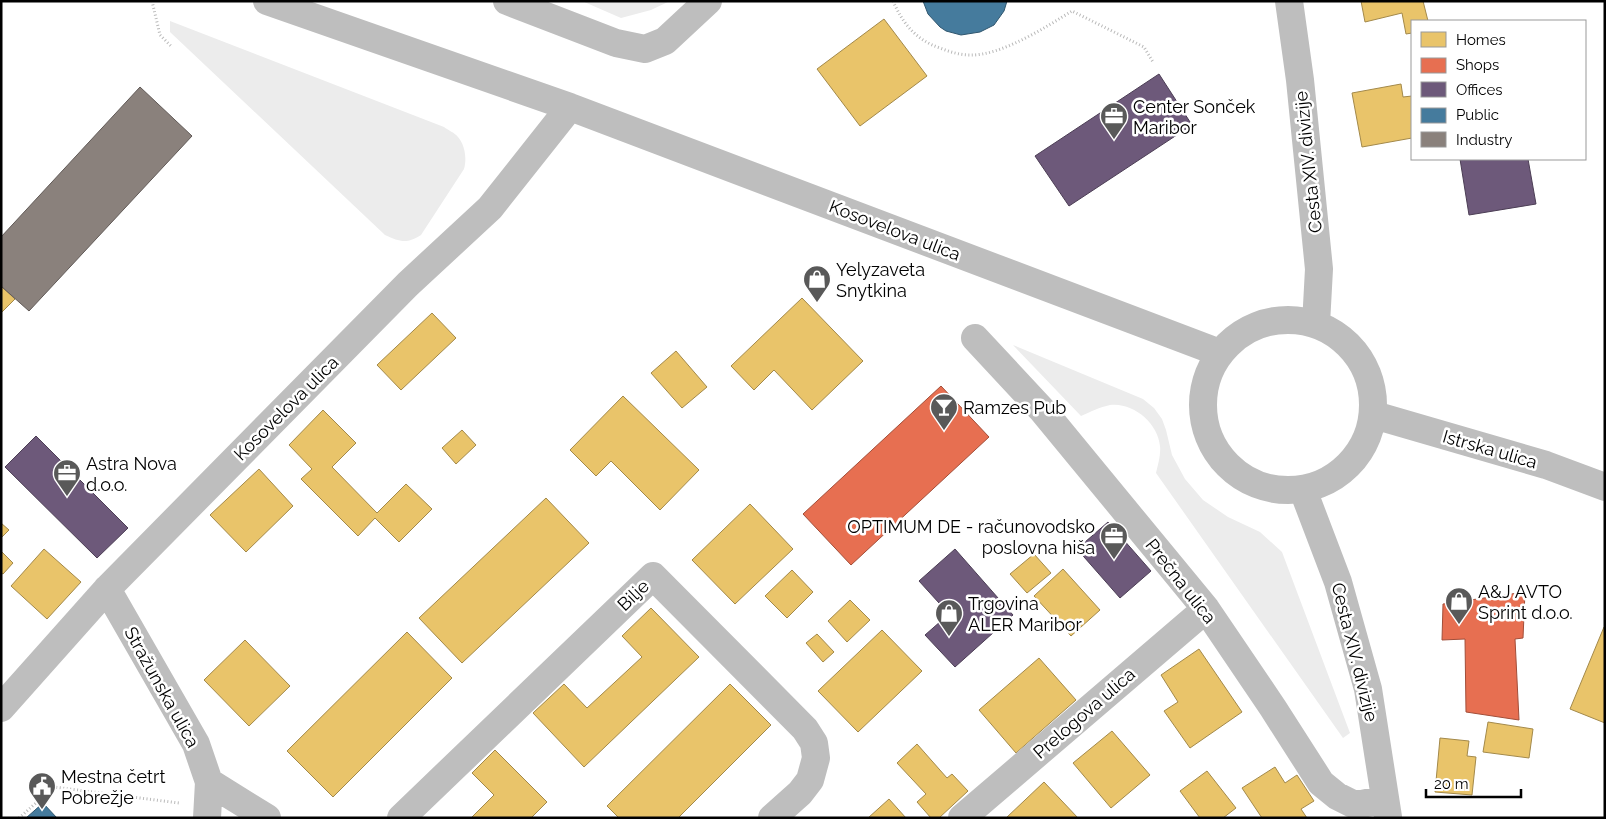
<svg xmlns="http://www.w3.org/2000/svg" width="1606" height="819" viewBox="0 0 1606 819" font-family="Raleway,sans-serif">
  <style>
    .green { fill: #ececec }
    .homes { fill: #e9c46a; stroke: #a3894a }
    .shops { fill: #e76f51; stroke: #a24e39 }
    .offices { fill: #6d597a; stroke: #4c3e55 }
    .public { fill: #457b9d; stroke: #30566e }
    .industry { fill: #8a817c; stroke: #615a57 }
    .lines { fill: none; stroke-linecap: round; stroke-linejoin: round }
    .path { stroke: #b9b9b9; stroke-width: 3; stroke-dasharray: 1 2.5; stroke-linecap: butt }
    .minor { stroke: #bebebe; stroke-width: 28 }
    .labels { text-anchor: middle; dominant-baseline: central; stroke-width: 5; stroke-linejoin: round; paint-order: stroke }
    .poi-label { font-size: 18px; fill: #000; stroke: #fff; text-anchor: start }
    .street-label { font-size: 18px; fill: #000; stroke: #fff }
  </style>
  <rect width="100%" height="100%" fill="#fff"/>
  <!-- green -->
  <path class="green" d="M582,1h88l-19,9 -30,8z
    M170,21l274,106c4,3 11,6 14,10 7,8 9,22 6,32l-43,66c-14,9 -21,7 -36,0l-215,-203z
    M1013,345l130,54 11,9 8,11 4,11 6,25 13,24 18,21 25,17 32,15 22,20 68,181 -7,5 -187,-265c2,-9 5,-18 4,-27 -2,-23 -27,-44 -50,-41 -10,2 -20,7 -29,11z"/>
  <!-- homes -->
  <path class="homes" d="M1361,1h62l5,20h-16v12l-6,1 -4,-21 -37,9z
    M884,19l43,57 -67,50 -43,-57z
    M1401,84l2,13 9,-1v42l-50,9 -10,-54z
    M1,286l14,13 -14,14z
    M802,298l61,63 -51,49 -38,-40 -20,20 -23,-24z
    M432,313l24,25 -55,52 -24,-25z
    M676,351l31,36 -25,21 -31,-35z
    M623,396l76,74 -39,40 -49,-49 -15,15 -26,-26z
    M323,410l33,33 -24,24 45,46 29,-29 26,25 -33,33 -24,-24 -17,18 -57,-57 11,-10 -23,-24z
    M462,430l14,15 -20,19 -14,-16z
    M259,469l34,37 -47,46 -36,-37z
    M546,498l43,45 -127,120 -43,-45z
    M750,504l43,45 -58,55 -43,-44z
    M1,523l8,7 -8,8z
    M44,549l37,33 -34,37 -36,-33z
    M1,551l12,12 -10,11 -2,-1z
    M1034,554l17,19 -24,20 -17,-19z
    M1063,569l37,41 -29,26 -37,-40z
    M792,570l21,22 -26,26 -22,-22z
    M850,600l20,20 -23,22 -19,-21z
    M651,608l48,49 -115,110 -51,-54 31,-29 23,24 55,-51 -20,-21z
    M1604,627l1,1v95l-35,-14z
    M882,630l40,41 -64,61 -40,-41z
    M407,632l45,46 -119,119 -46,-46z
    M817,634l17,18 -11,10 -17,-19z
    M245,640l45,46 -41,40 -45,-46z
    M1199,649l43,63 -52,36 -26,-37 14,-9 -17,-27z
    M1039,658l37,42 -60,53 -37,-43z
    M730,684l41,41 -93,93h-59l-12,-12z
    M1488,722l45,7 -4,29 -46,-6z
    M1112,731l38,44 -39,33 -38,-45z
    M1440,738l29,3 -2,15 9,1 -4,38 -37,-3z
    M917,744l30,34 5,-4 16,17 -29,27h-8l-14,-16 9,-8 -29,-31z
    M495,750l52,52 -16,16h-60l23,-23 -22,-22z
    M1275,767l10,16 12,-8 17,26 -13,8 6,9h-45l-20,-30z
    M1207,771l29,37 -13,10h-23l-20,-27z
    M1044,782l34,36h-72z
    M889,799l17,19h-38z"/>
  <!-- shops -->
  <path class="shops" d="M941,386l48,51 -138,128 -48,-51z
    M1525,592l-2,46 -8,1 4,81 -53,-8 -1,-73 -23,1 1,-36z"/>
  <!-- offices -->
  <path class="offices" d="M1159,74l33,51 -123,81 -34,-50z
    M1460,159h68l8,45 -67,11z
    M36,436l92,92 -31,30 -92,-91z
    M1108,522l43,49 -31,27 -43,-49z
    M955,549l58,66 -58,52 -30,-32 24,-21 -30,-33z"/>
  <!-- public -->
  <path class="public" d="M923,1h84l-3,10 -10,14 -14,7 -19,3 -15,-4 -6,-4 -12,-13z
    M43,803l14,15h-31z"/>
  <!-- industry -->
  <path class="industry" d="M140,87l52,49 -163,175 -28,-25v-49z"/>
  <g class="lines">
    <!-- path -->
    <path class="path" d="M152,1l8,34 12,12
      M893,1c10,23 23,39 47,47 10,4 20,7 30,7 31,1 76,-28 102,-44l72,36 9,15
      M19,818l35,-31 125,16"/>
    <!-- minor -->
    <path class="minor" d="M267,1l303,106 650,246
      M507,1l109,42 29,6 20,-8 43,-40
      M1289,1l11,79 19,189 -3,55
      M1203 405a85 85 0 1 1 170 0a85 85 0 1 1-170 0Z
      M975,338l68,73 163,198 67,99 48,75 16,13 16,8h9l23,-5
      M1374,415l172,50 59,22
      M1303,490l35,92 30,107 20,128
      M107,589l89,155 13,38 -2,36
      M1,708l106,-119 301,-305 82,-76 80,-101
      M209,782l58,36
      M401,818l252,-242 152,153 9,14 2,15 -6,22 -10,13 -28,25
      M962,818l244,-209"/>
  </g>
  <!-- icons -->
  <defs>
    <g id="office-pin" transform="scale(1.4375)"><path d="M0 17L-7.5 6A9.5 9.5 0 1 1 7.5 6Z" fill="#595959" stroke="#fff"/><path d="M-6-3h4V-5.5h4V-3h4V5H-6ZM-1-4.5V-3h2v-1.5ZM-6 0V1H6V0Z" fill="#fff"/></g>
    <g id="shop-pin" transform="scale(1.4375)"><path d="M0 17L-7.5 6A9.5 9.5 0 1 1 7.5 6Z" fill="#595959" stroke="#fff"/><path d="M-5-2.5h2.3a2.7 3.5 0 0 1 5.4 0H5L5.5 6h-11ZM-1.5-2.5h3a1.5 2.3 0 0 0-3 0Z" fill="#fff"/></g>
    <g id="bar-pin" transform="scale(1.4375)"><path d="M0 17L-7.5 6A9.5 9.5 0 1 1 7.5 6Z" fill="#595959" stroke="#fff"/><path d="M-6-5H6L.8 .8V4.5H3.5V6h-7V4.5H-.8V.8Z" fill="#fff"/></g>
    <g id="civic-pin" transform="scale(1.4375)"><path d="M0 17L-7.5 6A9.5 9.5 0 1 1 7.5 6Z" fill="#595959" stroke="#fff"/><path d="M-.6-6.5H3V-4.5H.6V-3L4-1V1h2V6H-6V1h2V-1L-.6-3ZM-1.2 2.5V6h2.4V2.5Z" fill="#fff"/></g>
  </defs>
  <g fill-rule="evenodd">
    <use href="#office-pin" x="1114" y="116"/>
    <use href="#shop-pin" x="817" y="279"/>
    <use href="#bar-pin" x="944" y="407"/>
    <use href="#office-pin" x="67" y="473"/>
    <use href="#office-pin" x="1114" y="536"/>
    <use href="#shop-pin" x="1459" y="601"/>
    <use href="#shop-pin" x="949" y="613"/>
    <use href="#civic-pin" x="42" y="786"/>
  </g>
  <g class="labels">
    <!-- poi labels -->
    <g class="poi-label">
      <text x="1133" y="106">Center Sonček<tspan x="1133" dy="21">Maribor</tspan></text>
      <text x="836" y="269">Yelyzaveta<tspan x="836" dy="21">Snytkina</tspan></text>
      <text x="963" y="407">Ramzes Pub</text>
      <text x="86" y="463">Astra Nova<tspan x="86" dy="21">d.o.o.</tspan></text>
      <text x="1095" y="526" text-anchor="end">OPTIMUM DE - računovodsko<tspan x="1095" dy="21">poslovna hiša</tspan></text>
      <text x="1478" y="591">A&amp;J AVTO<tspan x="1478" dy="21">Sprint d.o.o.</tspan></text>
      <text x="968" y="603">Trgovina<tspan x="968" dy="21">ALER Maribor</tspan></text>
      <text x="61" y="776">Mestna četrt<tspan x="61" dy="21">Pobrežje</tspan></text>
    </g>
    <!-- street labels -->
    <g class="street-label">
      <text transform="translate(1308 162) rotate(-96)">Cesta XIV. divizije</text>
      <text transform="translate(895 230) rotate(21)">Kosovelova ulica</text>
      <text transform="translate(286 408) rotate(-45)">Kosovelova ulica</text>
      <text transform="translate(1490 449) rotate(16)">Istrska ulica</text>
      <text transform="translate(1181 581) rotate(52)">Prečna ulica</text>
      <text transform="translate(633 595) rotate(-44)">Bilje</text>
      <text transform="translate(1355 652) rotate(76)">Cesta XIV. divizije</text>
      <text transform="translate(162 687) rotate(61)">Stražunska ulica</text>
      <text transform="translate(1084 713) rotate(-41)">Prelogova ulica</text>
    </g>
  </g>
  <!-- border -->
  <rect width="1606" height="819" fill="none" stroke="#000000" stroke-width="5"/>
  <!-- legend -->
  <rect x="1411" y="20" width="175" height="140" fill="#ffffff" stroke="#999999"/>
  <rect x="1421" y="32" width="25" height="15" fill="#e9c46a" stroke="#999999"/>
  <text x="1456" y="45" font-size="15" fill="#000000">Homes</text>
  <rect x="1421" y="58" width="25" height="15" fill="#e76f51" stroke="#999999"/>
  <text x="1456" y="70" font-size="15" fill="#000000">Shops</text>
  <rect x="1421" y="82" width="25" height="15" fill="#6d597a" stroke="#999999"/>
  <text x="1456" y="95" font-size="15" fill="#000000">Offices</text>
  <rect x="1421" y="108" width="25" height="15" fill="#457b9d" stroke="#999999"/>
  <text x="1456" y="120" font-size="15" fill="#000000">Public</text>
  <rect x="1421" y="132" width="25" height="15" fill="#8a817c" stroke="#999999"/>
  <text x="1456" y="145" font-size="15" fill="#000000">Industry</text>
  <!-- scale -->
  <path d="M1426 789v8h95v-8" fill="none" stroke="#000000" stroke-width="2.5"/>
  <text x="1434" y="789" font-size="15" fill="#000000" stroke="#ffffff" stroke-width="4" paint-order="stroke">20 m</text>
</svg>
